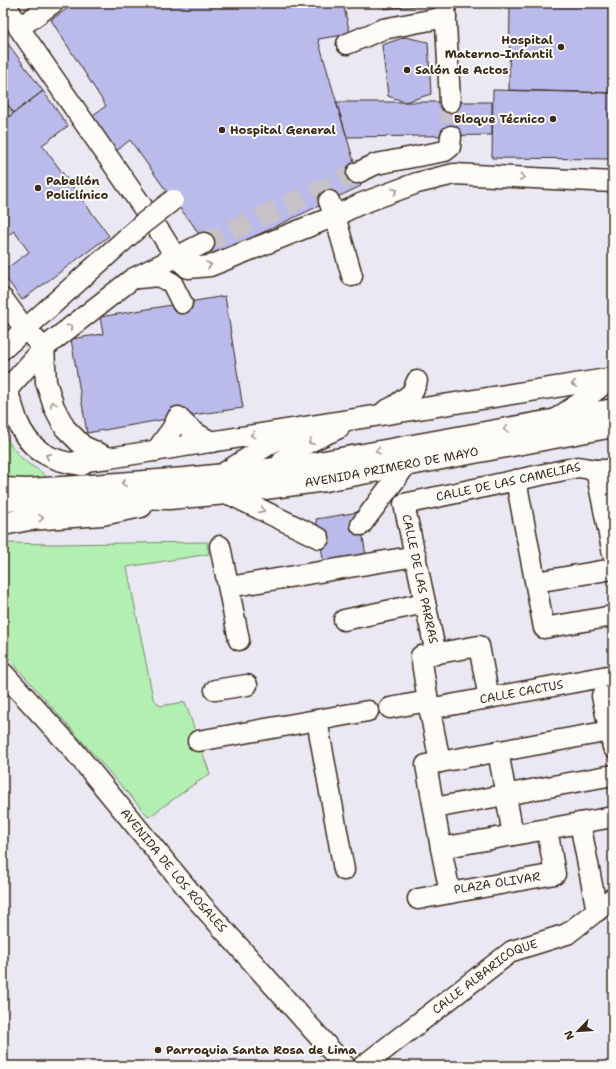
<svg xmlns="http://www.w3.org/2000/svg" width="616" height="1069" viewBox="0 0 616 1069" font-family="'Shantell Sans',sans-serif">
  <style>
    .green { fill: #b3eeb3; stroke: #778c68 }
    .building { fill: #babaeb; stroke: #3b2a1e }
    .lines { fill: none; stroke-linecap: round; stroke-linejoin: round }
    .minor-tunnel { stroke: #c6c2c8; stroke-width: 20; stroke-dasharray: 20 10; stroke-linecap: butt }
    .minor-casing { stroke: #3b2a1e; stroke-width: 23 }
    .major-casing { stroke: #3b2a1e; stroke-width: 25 }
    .minor { stroke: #fdfcf7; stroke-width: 20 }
    .major { stroke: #fdfcf7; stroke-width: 22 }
    .minor-bridge-casing { stroke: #3b2a1e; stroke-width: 23; stroke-linecap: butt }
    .minor-bridge { stroke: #fdfcf7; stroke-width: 20 }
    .oneway { stroke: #9c938a }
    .poi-dot { fill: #3b2a1e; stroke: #fdfcf7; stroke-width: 1.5 }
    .labels { text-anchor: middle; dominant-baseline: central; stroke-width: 4; stroke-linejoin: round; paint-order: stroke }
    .poi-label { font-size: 12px; font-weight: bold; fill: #3b2a1e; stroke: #fdfcf7; text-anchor: start }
    .street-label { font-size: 12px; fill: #3b2a1e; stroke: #fdfcf7 }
  </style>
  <rect width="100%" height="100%" fill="#e9e8f3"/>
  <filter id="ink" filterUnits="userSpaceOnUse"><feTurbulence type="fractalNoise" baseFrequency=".025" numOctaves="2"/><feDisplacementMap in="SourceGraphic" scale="8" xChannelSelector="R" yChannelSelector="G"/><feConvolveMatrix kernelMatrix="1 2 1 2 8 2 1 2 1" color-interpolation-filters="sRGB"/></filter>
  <g filter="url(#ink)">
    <!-- green -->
    <path class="green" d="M3,431c5,11 12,21 21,29 8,8 20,10 24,21l-45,1z
      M207,542l2,12 -82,13 26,131 7,8 25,-4 25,72 -17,11 -44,32 -146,-165v-108l5,-1 43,1z"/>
    <!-- building -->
    <path class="building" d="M75,3h268l7,31 -32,5 43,147 -148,70 -22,-34 -18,-22 -43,-60 -15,12 -25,-35 16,-11 -55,-86z
      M384,3h43v2l-43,4z
      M510,3h103v90l-104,-3z
      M3,37l40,54 -29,22 -11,-14z
      M405,37l23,5 3,52 -26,8 -17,-6 -6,-51z
      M493,90l120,3v66l-121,-1z
      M43,91l25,35 -26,19 67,91 -87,64 -19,-26v-3l26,-19 -15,-21 -11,8v-118z
      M3,99l11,14 -11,8z
      M336,102h156v33l-145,2z
      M225,296l18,112 -65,9 -91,16 -16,-94 32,-5 -3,-17z
      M359,512l7,44 -42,8 -8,-45z"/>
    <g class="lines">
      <!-- minor-tunnel -->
      <path class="minor-tunnel" d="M450,102l1,34
        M204,243l153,-70"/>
      <!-- minor casing -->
      <g class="minor-casing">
        <g id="minor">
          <path d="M9,3l-1,5 11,20 143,207 13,21 13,12 22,-2 125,-50 25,-12 57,-21 37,-9 159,8"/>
          <path d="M445,3l5,99"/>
          <path d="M19,28l34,-25"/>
          <path d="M347,44l36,-15 63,-12"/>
          <path d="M357,173l19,-9 69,-13 5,-4 1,-11"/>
          <path d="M329,201l6,15 17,60"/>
          <path d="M138,278l21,-2 13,7 10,20"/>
          <path d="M3,299l22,30 19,19 2,34 8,25 11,21 18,18 26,12"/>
          <path d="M3,349l138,-124"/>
          <path d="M3,382c6,12 10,25 14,38 12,31 34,41 65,45"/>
          <path d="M3,394l41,-46 88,-69 72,-36"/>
          <path d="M385,411l10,-5 17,-13 5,-12"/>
          <path d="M560,416l24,-16 26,-21"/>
          <path d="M156,451l16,-22 6,-12c11,12 19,18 34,25"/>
          <path d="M69,463l40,-5 504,-80"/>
          <path d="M596,470l17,84"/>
          <path d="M224,473l63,-40"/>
          <path d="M281,474c-1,-4 -2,-8 1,-12 7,-13 43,-27 57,-34"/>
          <path d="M516,480l28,148 69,-12"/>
          <path d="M3,488l24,1 51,-3 107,-8 59,-6 69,-9 300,-54"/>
          <path d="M227,493l92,45"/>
          <path d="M361,525l45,-60"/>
          <path d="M220,546l19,94"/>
          <path d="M536,582l77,-13"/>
          <path d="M229,587l187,-31"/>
          <path d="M344,620l81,-17"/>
          <path id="s1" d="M436,654l-32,-150 174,-37 18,3h17"/>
          <path id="s2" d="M3,673l68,74 120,146 154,173"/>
          <path d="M215,690l32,-5"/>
          <path d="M602,696l11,51"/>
          <path d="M390,708l38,-7"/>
          <path id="s3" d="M429,709l184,-34"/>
          <path d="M317,720l27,150"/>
          <path d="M198,741l170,-30"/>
          <path d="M498,751l15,84"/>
          <path d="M440,762l170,-31"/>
          <path d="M434,808l179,-33"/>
          <path d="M580,823l17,88"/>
          <path d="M547,829l8,45 -105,19 -9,-45 172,-31"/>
          <path d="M441,848l-15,-83 14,-3 -12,-61 -7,-45 58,-10 10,52"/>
          <path d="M418,899l32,-6"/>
          <path id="s4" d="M363,1066l149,-115 55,-17 46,-36"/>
        </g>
      </g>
      <!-- major casing -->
      <g class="major-casing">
        <g id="major">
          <path id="s5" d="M3,499l16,1 67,-4 83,2 58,-5 98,-13 288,-54"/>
          <path d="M3,524l26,-5 73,-5 39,-8"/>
        </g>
      </g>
      <!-- minor -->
      <use href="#minor" class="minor"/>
      <!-- major -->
      <use href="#major" class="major"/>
      <!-- minor-bridge casing -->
      <g class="minor-bridge-casing">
        <path id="minor-bridge" d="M141,225l32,-25"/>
      </g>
      <!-- minor-bridge -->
      <use href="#minor-bridge" class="minor-bridge"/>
    </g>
    <!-- one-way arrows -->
    <defs><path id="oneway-chevron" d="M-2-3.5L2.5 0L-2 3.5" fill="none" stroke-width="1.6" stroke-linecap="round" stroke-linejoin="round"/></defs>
    <g class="oneway">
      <use href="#oneway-chevron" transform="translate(522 177) rotate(3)"/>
      <use href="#oneway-chevron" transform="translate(395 191) rotate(-21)"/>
      <use href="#oneway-chevron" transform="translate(209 265) rotate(-14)"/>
      <use href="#oneway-chevron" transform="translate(70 327) rotate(-39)"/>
      <use href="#oneway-chevron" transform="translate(574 384) rotate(171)"/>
      <use href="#oneway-chevron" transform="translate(53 404) rotate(-110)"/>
      <use href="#oneway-chevron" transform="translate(506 429) rotate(170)"/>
      <use href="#oneway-chevron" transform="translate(253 435) rotate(171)"/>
      <use href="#oneway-chevron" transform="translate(311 442) rotate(154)"/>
      <use href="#oneway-chevron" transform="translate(378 451) rotate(170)"/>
      <use href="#oneway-chevron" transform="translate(48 456) rotate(-153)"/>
      <use href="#oneway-chevron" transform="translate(124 483) rotate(176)"/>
      <use href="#oneway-chevron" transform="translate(262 510) rotate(26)"/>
      <use href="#oneway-chevron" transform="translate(41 518) rotate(-4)"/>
    </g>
  </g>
  <!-- markers -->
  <g class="poi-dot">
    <circle cx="561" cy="47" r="4"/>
    <circle cx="407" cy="70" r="4"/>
    <circle cx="553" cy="119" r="4"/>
    <circle cx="222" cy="130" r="4"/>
    <circle cx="38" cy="188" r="4"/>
    <circle cx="158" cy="1050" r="4"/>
  </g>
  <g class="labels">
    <!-- poi labels -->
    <g class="poi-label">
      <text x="553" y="40" text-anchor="end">Hospital<tspan x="553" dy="14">Materno-Infantil</tspan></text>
      <text x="415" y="70">Salón de Actos</text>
      <text x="545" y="119" text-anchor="end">Bloque Técnico</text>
      <text x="230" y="130">Hospital General</text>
      <text x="46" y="181">Pabellón<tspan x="46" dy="14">Policlínico</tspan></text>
      <text x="166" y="1050">Parroquia Santa Rosa de Lima</text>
    </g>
    <!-- street labels -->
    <g class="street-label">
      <text stroke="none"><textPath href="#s5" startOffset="391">AVENIDA PRIMERO DE MAYO</textPath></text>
      <text stroke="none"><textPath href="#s1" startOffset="260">CALLE DE LAS CAMELIAS</textPath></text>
      <text transform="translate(420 579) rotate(78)">CALLE DE LAS PARRAS</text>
      <text stroke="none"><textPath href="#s3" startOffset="94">CALLE CACTUS</textPath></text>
      <text stroke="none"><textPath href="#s2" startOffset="261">AVENIDA DE LOS ROSALES</textPath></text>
      <text transform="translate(497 883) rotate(-9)">PLAZA OLIVAR</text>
      <text stroke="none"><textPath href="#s4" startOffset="152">CALLE ALBARICOQUE</textPath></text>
    </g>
  </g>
  <!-- margin -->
  <rect width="616" height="1069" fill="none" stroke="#fdfcf7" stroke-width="16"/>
  <rect x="8" y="8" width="600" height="1053" fill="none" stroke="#3b2a1e" stroke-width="1.5" filter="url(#ink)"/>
  <!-- north arrow -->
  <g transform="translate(578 1031) rotate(245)" stroke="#fdfcf7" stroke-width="3" paint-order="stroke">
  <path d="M0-3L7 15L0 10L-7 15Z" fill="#3b2a1e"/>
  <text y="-6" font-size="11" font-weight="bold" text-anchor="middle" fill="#3b2a1e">N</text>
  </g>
</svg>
